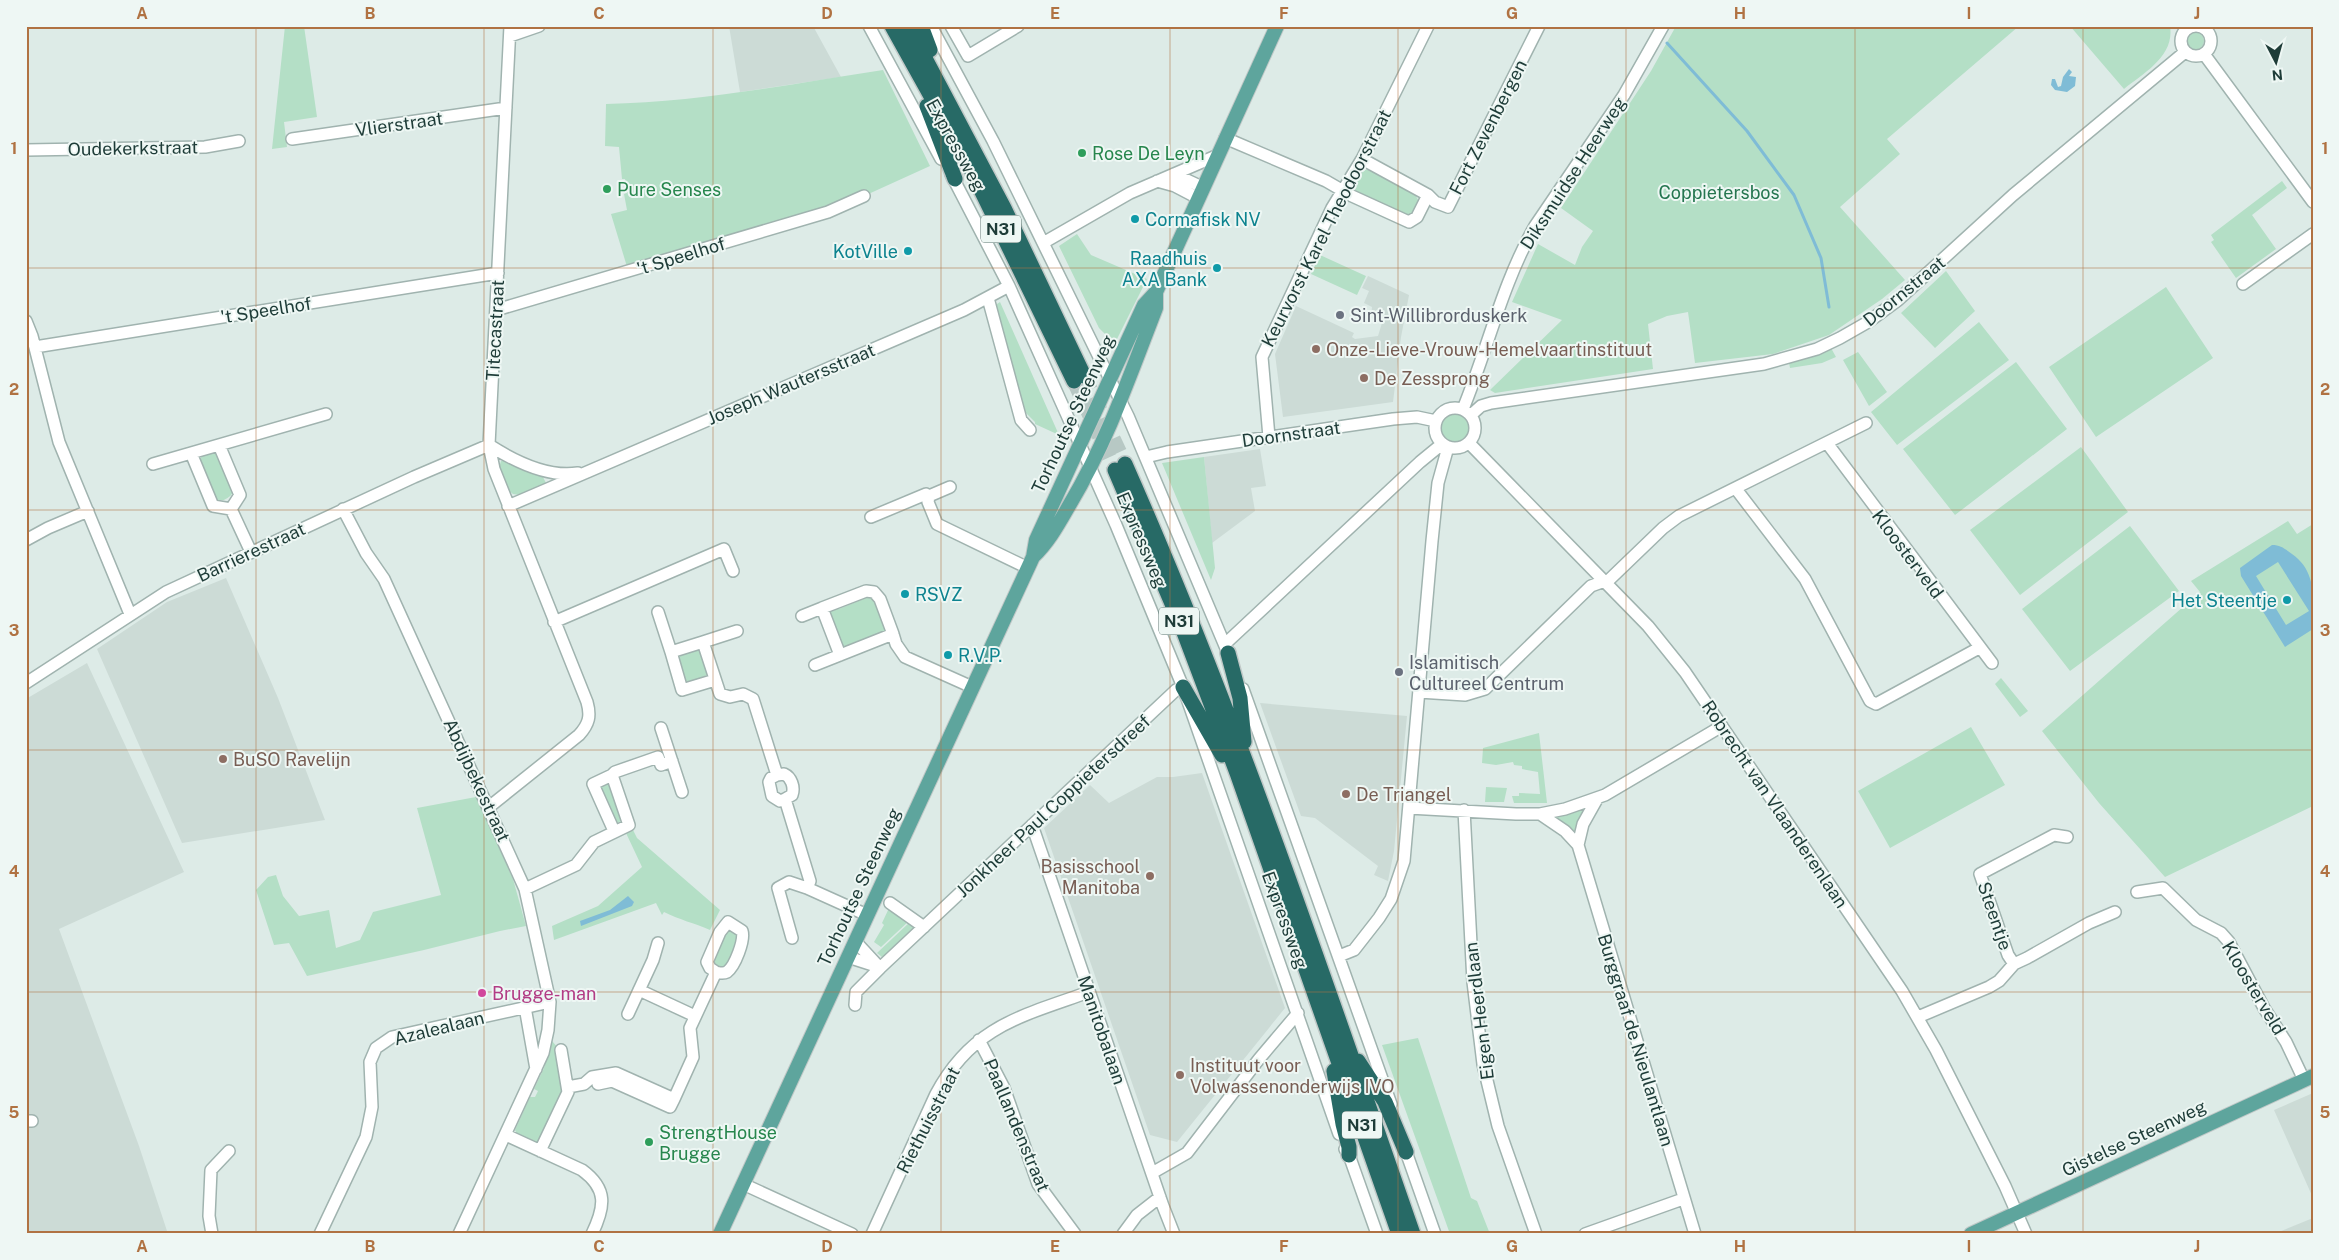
<svg xmlns="http://www.w3.org/2000/svg" width="2339" height="1260" viewBox="0 0 2339 1260" font-family="'Public Sans',sans-serif">
  <style>
    .built { fill: #ccdbd6 }
    .green { fill: #b4dfc6 }
    .water { fill: #7fbcd6; fill-rule: evenodd }
    .lines { fill: none; stroke-linecap: round; stroke-linejoin: round }
    .stream { stroke: #7fbcd6; stroke-width: 3 }
    .highway-tunnel { stroke: #b7c8c4; stroke-width: 15; stroke-dasharray: 15 8; stroke-linecap: butt }
    .minor-casing { stroke: #a0b3af; stroke-width: 14 }
    .major-casing { stroke: #c0c8c7; stroke-width: 16 }
    .highway-casing { stroke: #c0c8c7; stroke-width: 18 }
    .minor { stroke: #fff; stroke-width: 11 }
    .major { stroke: #5ea59d; stroke-width: 14 }
    .highway { stroke: #276a66; stroke-width: 15 }
    .grid { fill: none; stroke: #b07242; stroke-width: 1; stroke-opacity: 0.55 }
    .leisure-dot { fill: #2e9e5b; stroke: #eef7f4; stroke-width: 2 }
    .culture-dot { fill: #0f9aa8; stroke: #eef7f4; stroke-width: 2 }
    .worship-dot { fill: #6b7280; stroke: #eef7f4; stroke-width: 2 }
    .education-dot { fill: #8d6e63; stroke: #eef7f4; stroke-width: 2 }
    .hotel-dot { fill: #d1479c; stroke: #eef7f4; stroke-width: 2 }
    .labels { text-anchor: middle; dominant-baseline: central; stroke-width: 4; stroke-linejoin: round; paint-order: stroke }
    .shield { fill: #eef7f4; stroke: #5c7470; stroke-width: 1 }
    .shield-label { font-size: 16px; font-weight: bold; fill: #1e3c38 }
    .street-label { font-size: 18px; fill: #1e3c38; stroke: #eef7f4 }
    .leisure-label { font-size: 18px; fill: #27864d; stroke: #eef7f4; text-anchor: start }
    .park-label { font-size: 18px; fill: #257650; stroke: #eef7f4 }
    .culture-label { font-size: 18px; fill: #0d838f; stroke: #eef7f4; text-anchor: start }
    .worship-label { font-size: 18px; fill: #5b616d; stroke: #eef7f4; text-anchor: start }
    .education-label { font-size: 18px; fill: #785e54; stroke: #eef7f4; text-anchor: start }
    .hotel-label { font-size: 18px; fill: #b23c85; stroke: #eef7f4; text-anchor: start }
    .neatline { fill: none; stroke: #b07242; stroke-width: 2 }
    .grid-label { font-size: 16px; text-anchor: middle; font-weight: bold; fill: #b07242 }
  </style>
  <rect width="100%" height="100%" fill="#ddebe7"/>
  <!-- built -->
  <path class="built" d="M729,26h84l28,51 -101,15z
    M1368,276l41,19 -8,42 -8,65 -110,15 -8,-63 21,-48 58,27 -2,4 3,2 23,-3 4,-13 -11,-5 1,-11 -8,-4 5,-12 -7,-3z
    M1260,449l6,37 -15,2 4,23 -43,32 -8,-86z
    M226,578l52,120 47,122 -143,23 -85,-194 70,-47z
    M87,663l97,209 -125,57 80,217 29,88h-142v-535z
    M1260,703l147,13 -13,135 -6,30 -14,-6 4,-9 -63,-48 -14,-2z
    M1202,773l83,235 -108,134 -27,-7 -106,-307 46,-43 19,18 48,-26h16z
    M2313,1093v105l-39,-88z
    M2313,1218v16h-39z"/>
  <!-- green -->
  <path class="green" d="M285,26h19l13,91 -33,5 3,25 -15,2z
    M1676,26h343l-132,113 13,15 -60,53 65,73 -23,19 -53,36 -56,19 -78,9 -7,-51 -21,4 -19,8 5,45 -158,24 -5,-3 72,-70 -50,-18 26,-58 37,21 7,-18 11,-16 -32,-23 90,-137z
    M2070,26h100c5,30 -26,47 -46,63z
    M2186 41a9 9 0 1 1 18 0a9 9 0 1 1-18 0Z
    M883,70l47,96 -66,30 -39,14 -197,60 -17,-56 16,-4 -3,-16 3,-1 -2,-14h-3l-3,-32 -14,-1 1,-42c93,-2 185,-20 277,-34z
    M1364,170h6l42,19 9,16 -11,11 -56,-24 -1,-4 7,-16z
    M2282,181l5,7 -35,27 24,34 -40,29 -25,-36 3,-2 -3,-5z
    M1077,234l14,21 56,24 -30,60 -4,3 -14,-14 -40,-82z
    M1320,255l46,21 -9,19 -46,-21z
    M1946,271l29,40 -40,37 -34,-35z
    M2166,287l47,71 -117,79 -47,-70z
    M1000,302l59,133 -24,-11v-2l-11,-11 -27,-100v-7z
    M1979,322l30,38 -112,85 -26,-33z
    M1831,348l5,9 -14,6 -32,5 -1,-5z
    M1858,352l29,40 -18,14 -26,-46z
    M2016,362l51,67 -112,86 -52,-66z
    M1439 428a17 17 0 1 1 34 0a17 17 0 1 1-34 0Z
    M2081,447l47,65 -108,83 -50,-65z
    M213,452l5,2 15,38c-3,6 -10,10 -17,8l-17,-38 3,-6z
    M1204,457l11,111 -4,12 -49,-117z
    M501,461h4l38,16 3,6 -26,12 -7,-1 -5,-4 -9,-23z
    M2288,521l9,13 16,-10v282l-148,71 -66,-74 -57,-72 158,-139 -9,-11z
    M2130,526l49,65 -109,80 -48,-62z
    M864,595l11,2 11,34 -5,5 -5,-2 -23,9 -2,4h-8l-14,-34 6,-6 4,2 24,-10z
    M696,649l5,2 6,24 -19,8 -3,-2 -7,-24z
    M2001,678l27,33 -8,6 -25,-33z
    M1971,727l34,58 -115,63 -32,-57z
    M1539,733l8,70h-33l-2,-7h7v-3l21,1 -2,-22 -16,-3v-3l-8,-1 -1,-3 -17,3 -14,-2 1,-15z
    M609,782l14,38 -7,4 -17,-35 1,-3z
    M1486,787l21,1 -3,14h-19z
    M476,797l37,82 13,47 -26,5 -76,19 -117,26 -18,-33 -15,2 -18,-55 12,-13 8,-2 7,21 16,20 30,-6 7,38 24,-8 13,-28 68,-17 -24,-87z
    M1585,808l-8,29 -26,-21z
    M633,830l4,8 83,72 -10,20c-16,-7 -30,-10 -46,-18l-2,3 -6,-12 -102,37 -2,-14 46,-20 44,-39 -16,-34z
    M890,906l20,14 -29,27 -7,-5 10,-17 -2,-2z
    M911,921l4,7 -29,27 -4,2 -5,-4z
    M730,931l7,3 2,4 -11,27 -8,3 -6,-4 -1,-4 12,-27z
    M1418,1038l53,160 6,3 13,33h-40l-68,-189z
    M552,1041l7,8 3,43 -24,50 -2,1 -19,-9 -2,-4 15,-33h5l3,-6 -4,-2 10,-21z"/>
  <!-- water -->
  <path class="water" d="M2069,69l3,3 -3,4 7,1 -1,9 -8,6 -12,-2 -4,-5 1,-6h3l3,8 3,-1 2,-9z
    M2272,545c9,0 13,4 20,9 26,18 21,48 21,75l-28,18 -44,-71 -1,-8zM2278,562l31,49 -23,14 -30,-49z
    M628,896l6,6 -2,4 -51,20 -1,-5 30,-11z"/>
  <g class="lines">
    <!-- stream -->
    <path class="stream" d="M1667,43l80,88 47,64 27,63 8,49"/>
    <!-- highway-tunnel -->
    <path class="highway-tunnel" d="M1084,376l41,88
      M1074,381l41,89"/>
    <!-- minor casing -->
    <g class="minor-casing">
      <path id="minor" d="M2181 41a15 15 0 1 1 30 0a15 15 0 1 1-30 0Z
        M869,26l72,133
        M931,26l62,115 135,275 103,244
        M951,26l17,30 50,-30
        M510,36l29,-10
        M2204,54l109,148
        M1225,138l101,43 26,15 57,26 8,-5 11,-22
        M292,139l214,-31
        M26,150l179,-3 34,-6
        M1362,159l66,36 7,7 13,5 91,-181
        M951,174l58,112 57,127 50,112 67,162 156,447
        M1174,174l28,13
        M1157,181l18,5 23,12
        M1043,243l87,-50 86,-37
        M2243,284l70,-50
        M988,298l33,122 9,10
        M496,310l332,-98 36,-16
        M26,321l6,15 27,106 71,172
        M35,347l463,-74
        M1435 428a20 20 0 1 1 40 0a20 20 0 1 1-40 0Z
        M1463,409c25,-61 39,-125 72,-183l89,-131 39,-69
        M1471,415l10,-9 10,-3 273,-39 53,-15 23,-11 28,-16 30,-22 115,-105 172,-143
        M1269,437l-7,-80 70,-149 30,-49 66,-133
        M1469,443l179,183 37,46 217,319 34,59 69,136 21,48
        M1827,443l165,220
        M489,445c25,16 58,33 89,28
        M191,453l22,53 18,3 9,-14 -21,-50
        M1146,457l21,-5 226,-33 24,-2 19,4
        M153,464l173,-50
        M950,487l-21,9 -1,6 9,22 91,44
        M1736,489l69,90 65,122 6,3 103,-56
        M508,506l456,-196 45,-24
        M231,509l20,43
        M343,509l23,44 18,26 141,310 25,113 -2,28 -5,23 -84,181
        M871,517l55,-23 3,2
        M26,540l22,-12 40,-17
        M658,612l13,40
        M802,616l20,-8
        M554,622l170,-73 9,22
        M703,642l34,-11
        M1225,644l195,-182 22,-18
        M840,655l-18,-47 44,-17 8,1 6,7 13,35
        M815,665l78,-31 3,10 9,13 67,30
        M715,680l-33,10 -11,-38 32,-10 17,52 10,3 13,-3 10,5 24,76 -6,3 -2,4 3,14 8,5 5,-2
        M26,683l140,-91 248,-115 75,-32
        M1243,689l148,415
        M1419,692l46,3 20,-6 106,-103 19,-7 53,-51 16,-12 187,-93
        M661,728l21,64
        M612,775l-19,9 21,47
        M777,775l7,-1c7,3 11,13 8,21l-7,4 25,82 -3,7 -18,-6 -11,6 14,50
        M489,807l90,-72c10,-11 12,-19 8,-33l-93,-233 -5,-24 21,-419
        M1409,808l107,6h24l25,-5 40,-14 117,-69
        M1464,810l9,172 10,82 15,62 38,108
        M1540,814l25,17 13,14 117,389
        M1032,825l131,381 11,28
        M1578,845l5,-21 14,-25
        M807,888l60,27
        M525,889l51,-24 18,-23 35,-17 -17,-50 3,-3 43,-15 3,8 11,-4
        M2137,892l26,-4 33,32 25,13 8,9 35,66 22,34 18,38
        M890,903l34,24
        M855,941l25,27
        M1339,956l15,-6 25,-32 12,-19 13,-38 28,-320 6,-58 10,-36
        M848,957l31,10
        M2014,964l-6,-9 -28,-81 74,-39 13,2
        M639,990l56,26
        M855,1005l1,-13 24,-24 296,-278 7,-3
        M525,1007l11,62
        M628,1014l25,-54 5,-17
        M1918,1017l71,-30 10,-6 15,-17 13,-6 62,-35 26,-11
        M979,1040l25,48 34,96 37,50
        M598,1084l14,-3 58,26 4,-8
        M568,1087l16,-3 8,-7 24,-4 58,26 19,-42 -3,-29 26,-56c4,1 7,2 11,0 8,-6 18,-32 15,-41l-14,-9 -8,10 -13,30 3,6 6,4
        M26,1121h6
        M506,1135l76,35c26,19 23,37 10,64
        M1404,1146l31,88
        M1345,1149l4,6 28,79
        M540,1151l28,-59 -7,-42
        M1152,1173l35,-20 72,-94 39,-46
        M743,1184l109,50
        M212,1234l-3,-18 2,-46 18,-19
        M320,1234l46,-97 6,-30 -2,-45 6,-14 16,-11 158,-35
        M872,1234l64,-140c36,-68 86,-78 153,-102
        M1123,1234l14,-19 23,-18
        M1585,1234l98,-35"/>
    </g>
    <!-- major casing -->
    <g class="major-casing">
      <path id="major" d="M1033,557c16,-15 26,-34 37,-53 37,-62 60,-129 86,-196v-16
        M720,1234l313,-677 3,-17 108,-235 12,-13 121,-266
        M1971,1234l342,-158"/>
    </g>
    <!-- highway casing -->
    <g class="highway-casing">
      <path id="highway" d="M892,26l74,133 108,222
        M908,26l96,182 80,168
        M921,26l9,24
        M927,106l28,73
        M1125,464c111,251 198,511 288,770
        M1115,470l67,157 55,146 162,461
        M1228,653l12,45 4,44
        M1183,687l39,68
        M1358,1061l27,41 21,50
        M1334,1071l9,53 6,23v8"/>
    </g>
    <!-- minor -->
    <use href="#minor" class="minor"/>
    <!-- major -->
    <use href="#major" class="major"/>
    <!-- highway -->
    <use href="#highway" class="highway"/>
  </g>
  <!-- grid -->
  <path class="grid" d="M256,26v1208M484,26v1208M713,26v1208M941,26v1208M1170,26v1208M1398,26v1208M1626,26v1208M1855,26v1208M2083,26v1208M26,268h2287M26,510h2287M26,750h2287M26,992h2287"/>
  <!-- markers -->
  <g class="leisure-dot">
    <circle cx="1082" cy="153" r="5"/>
    <circle cx="607" cy="189" r="5"/>
    <circle cx="649" cy="1142" r="5"/>
  </g>
  <g class="culture-dot">
    <circle cx="1135" cy="219" r="5"/>
    <circle cx="908" cy="251" r="5"/>
    <circle cx="1217" cy="268" r="5"/>
    <circle cx="905" cy="594" r="5"/>
    <circle cx="2287" cy="600" r="5"/>
    <circle cx="948" cy="655" r="5"/>
  </g>
  <g class="worship-dot">
    <circle cx="1340" cy="315" r="5"/>
    <circle cx="1399" cy="672" r="5"/>
  </g>
  <g class="education-dot">
    <circle cx="1316" cy="349" r="5"/>
    <circle cx="1364" cy="378" r="5"/>
    <circle cx="223" cy="759" r="5"/>
    <circle cx="1346" cy="794" r="5"/>
    <circle cx="1150" cy="876" r="5"/>
    <circle cx="1180" cy="1075" r="5"/>
  </g>
  <circle class="hotel-dot" cx="482" cy="993" r="5"/>
  <g class="labels">
    <!-- shield labels -->
    <g class="shield">
      <rect x="981" y="215.5" width="40" height="27" rx="4"/>
      <rect x="1159" y="607.5" width="40" height="27" rx="4"/>
      <rect x="1342" y="1111.5" width="40" height="27" rx="4"/>
    </g>
    <g class="shield-label">
      <text x="1001" y="229">N31</text>
      <text x="1179" y="621">N31</text>
      <text x="1362" y="1125">N31</text>
    </g>
    <!-- street labels -->
    <g class="street-label">
      <text transform="translate(399 124) rotate(-8)">Vlierstraat</text>
      <text transform="translate(1488 127) rotate(-63)">Fort Zevenbergen</text>
      <text transform="translate(956 145) rotate(61)">Expressweg</text>
      <text transform="translate(133 148) rotate(-1)">Oudekerkstraat</text>
      <text transform="translate(1573 173) rotate(-57)">Diksmuidse Heerweg</text>
      <text transform="translate(1326 228) rotate(-63)">Keurvorst Karel Theodoorstraat</text>
      <text transform="translate(681 256) rotate(-17)">'t Speelhof</text>
      <text transform="translate(1904 291) rotate(-39)">Doornstraat</text>
      <text transform="translate(266 310) rotate(-9)">'t Speelhof</text>
      <text transform="translate(495 330) rotate(-87)">Titecastraat</text>
      <text transform="translate(791 384) rotate(-23)">Joseph Wautersstraat</text>
      <text transform="translate(1073 414) rotate(-65)">Torhoutse Steenweg</text>
      <text transform="translate(1291 434) rotate(-8)">Doornstraat</text>
      <text transform="translate(1142 540) rotate(67)">Expressweg</text>
      <text transform="translate(251 552) rotate(-25)">Barrierestraat</text>
      <text transform="translate(1908 554) rotate(53)">Kloosterveld</text>
      <text transform="translate(477 780) rotate(65)">Abdijbekestraat</text>
      <text transform="translate(1775 804) rotate(56)">Robrecht van Vlaanderenlaan</text>
      <text transform="translate(1053 806) rotate(-43)">Jonkheer Paul Coppietersdreef</text>
      <text transform="translate(859 887) rotate(-65)">Torhoutse Steenweg</text>
      <text transform="translate(1995 916) rotate(71)">Steentje</text>
      <text transform="translate(1285 920) rotate(70)">Expressweg</text>
      <text transform="translate(2254 988) rotate(59)">Kloosterveld</text>
      <text transform="translate(1479 1011) rotate(-97)">Eigen Heerdlaan</text>
      <text transform="translate(439 1028) rotate(-14)">Azalealaan</text>
      <text transform="translate(1102 1030) rotate(71)">Manitobalaan</text>
      <text transform="translate(1636 1040) rotate(73)">Burggraaf de Nieulantlaan</text>
      <text transform="translate(928 1120) rotate(-63)">Riethuisstraat</text>
      <text transform="translate(1017 1125) rotate(67)">Paallandenstraat</text>
      <text transform="translate(2134 1138) rotate(-25)">Gistelse Steenweg</text>
    </g>
    <!-- leisure labels -->
    <g class="leisure-label">
      <text x="1092" y="153">Rose De Leyn</text>
      <text x="617" y="189">Pure Senses</text>
      <text x="659" y="1132">StrengtHouse<tspan x="659" dy="21">Brugge</tspan></text>
    </g>
    <!-- park labels -->
    <g class="park-label">
      <text x="1719" y="192">Coppietersbos</text>
    </g>
    <!-- culture labels -->
    <g class="culture-label">
      <text x="1145" y="219">Cormafisk NV</text>
      <text x="898" y="251" text-anchor="end">KotVille</text>
      <text x="1207" y="258" text-anchor="end">Raadhuis<tspan x="1207" dy="21">AXA Bank</tspan></text>
      <text x="915" y="594">RSVZ</text>
      <text x="2277" y="600" text-anchor="end">Het Steentje</text>
      <text x="958" y="655">R.V.P.</text>
    </g>
    <!-- worship labels -->
    <g class="worship-label">
      <text x="1350" y="315">Sint-Willibrorduskerk</text>
      <text x="1409" y="662">Islamitisch<tspan x="1409" dy="21">Cultureel Centrum</tspan></text>
    </g>
    <!-- education labels -->
    <g class="education-label">
      <text x="1326" y="349">Onze-Lieve-Vrouw-Hemelvaartinstituut</text>
      <text x="1374" y="378">De Zessprong</text>
      <text x="233" y="759">BuSO Ravelijn</text>
      <text x="1356" y="794">De Triangel</text>
      <text x="1140" y="866" text-anchor="end">Basisschool<tspan x="1140" dy="21">Manitoba</tspan></text>
      <text x="1190" y="1065">Instituut voor<tspan x="1190" dy="21">Volwassenonderwijs IVO</tspan></text>
    </g>
    <!-- hotel labels -->
    <g class="hotel-label">
      <text x="492" y="993">Brugge-man</text>
    </g>
  </g>
  <!-- border -->
  <rect width="2339" height="1260" fill="none" stroke="#eef7f4" stroke-width="55"/>
  <!-- north arrow -->
  <g transform="translate(2276 62) rotate(174)" stroke="#eef7f4" stroke-width="4" paint-order="stroke">
  <path d="M0-4L9 19L0 12L-9 19Z" fill="#1e3c38"/>
  <text y="-8" font-size="14" font-weight="bold" text-anchor="middle" fill="#1e3c38">N</text>
  </g>
  <rect x="28" y="28" width="2284" height="1204" class="neatline"/>
  <g class="grid-label">
    <text x="142" y="19">A</text>
    <text x="370" y="19">B</text>
    <text x="599" y="19">C</text>
    <text x="827" y="19">D</text>
    <text x="1055" y="19">E</text>
    <text x="1284" y="19">F</text>
    <text x="1512" y="19">G</text>
    <text x="1740" y="19">H</text>
    <text x="1969" y="19">I</text>
    <text x="2197" y="19">J</text>
    <text x="14" y="154">1</text>
    <text x="2325" y="154">1</text>
    <text x="14" y="395">2</text>
    <text x="2325" y="395">2</text>
    <text x="14" y="636">3</text>
    <text x="2325" y="636">3</text>
    <text x="14" y="877">4</text>
    <text x="2325" y="877">4</text>
    <text x="14" y="1118">5</text>
    <text x="2325" y="1118">5</text>
    <text x="142" y="1252">A</text>
    <text x="370" y="1252">B</text>
    <text x="599" y="1252">C</text>
    <text x="827" y="1252">D</text>
    <text x="1055" y="1252">E</text>
    <text x="1284" y="1252">F</text>
    <text x="1512" y="1252">G</text>
    <text x="1740" y="1252">H</text>
    <text x="1969" y="1252">I</text>
    <text x="2197" y="1252">J</text>
  </g>
</svg>
